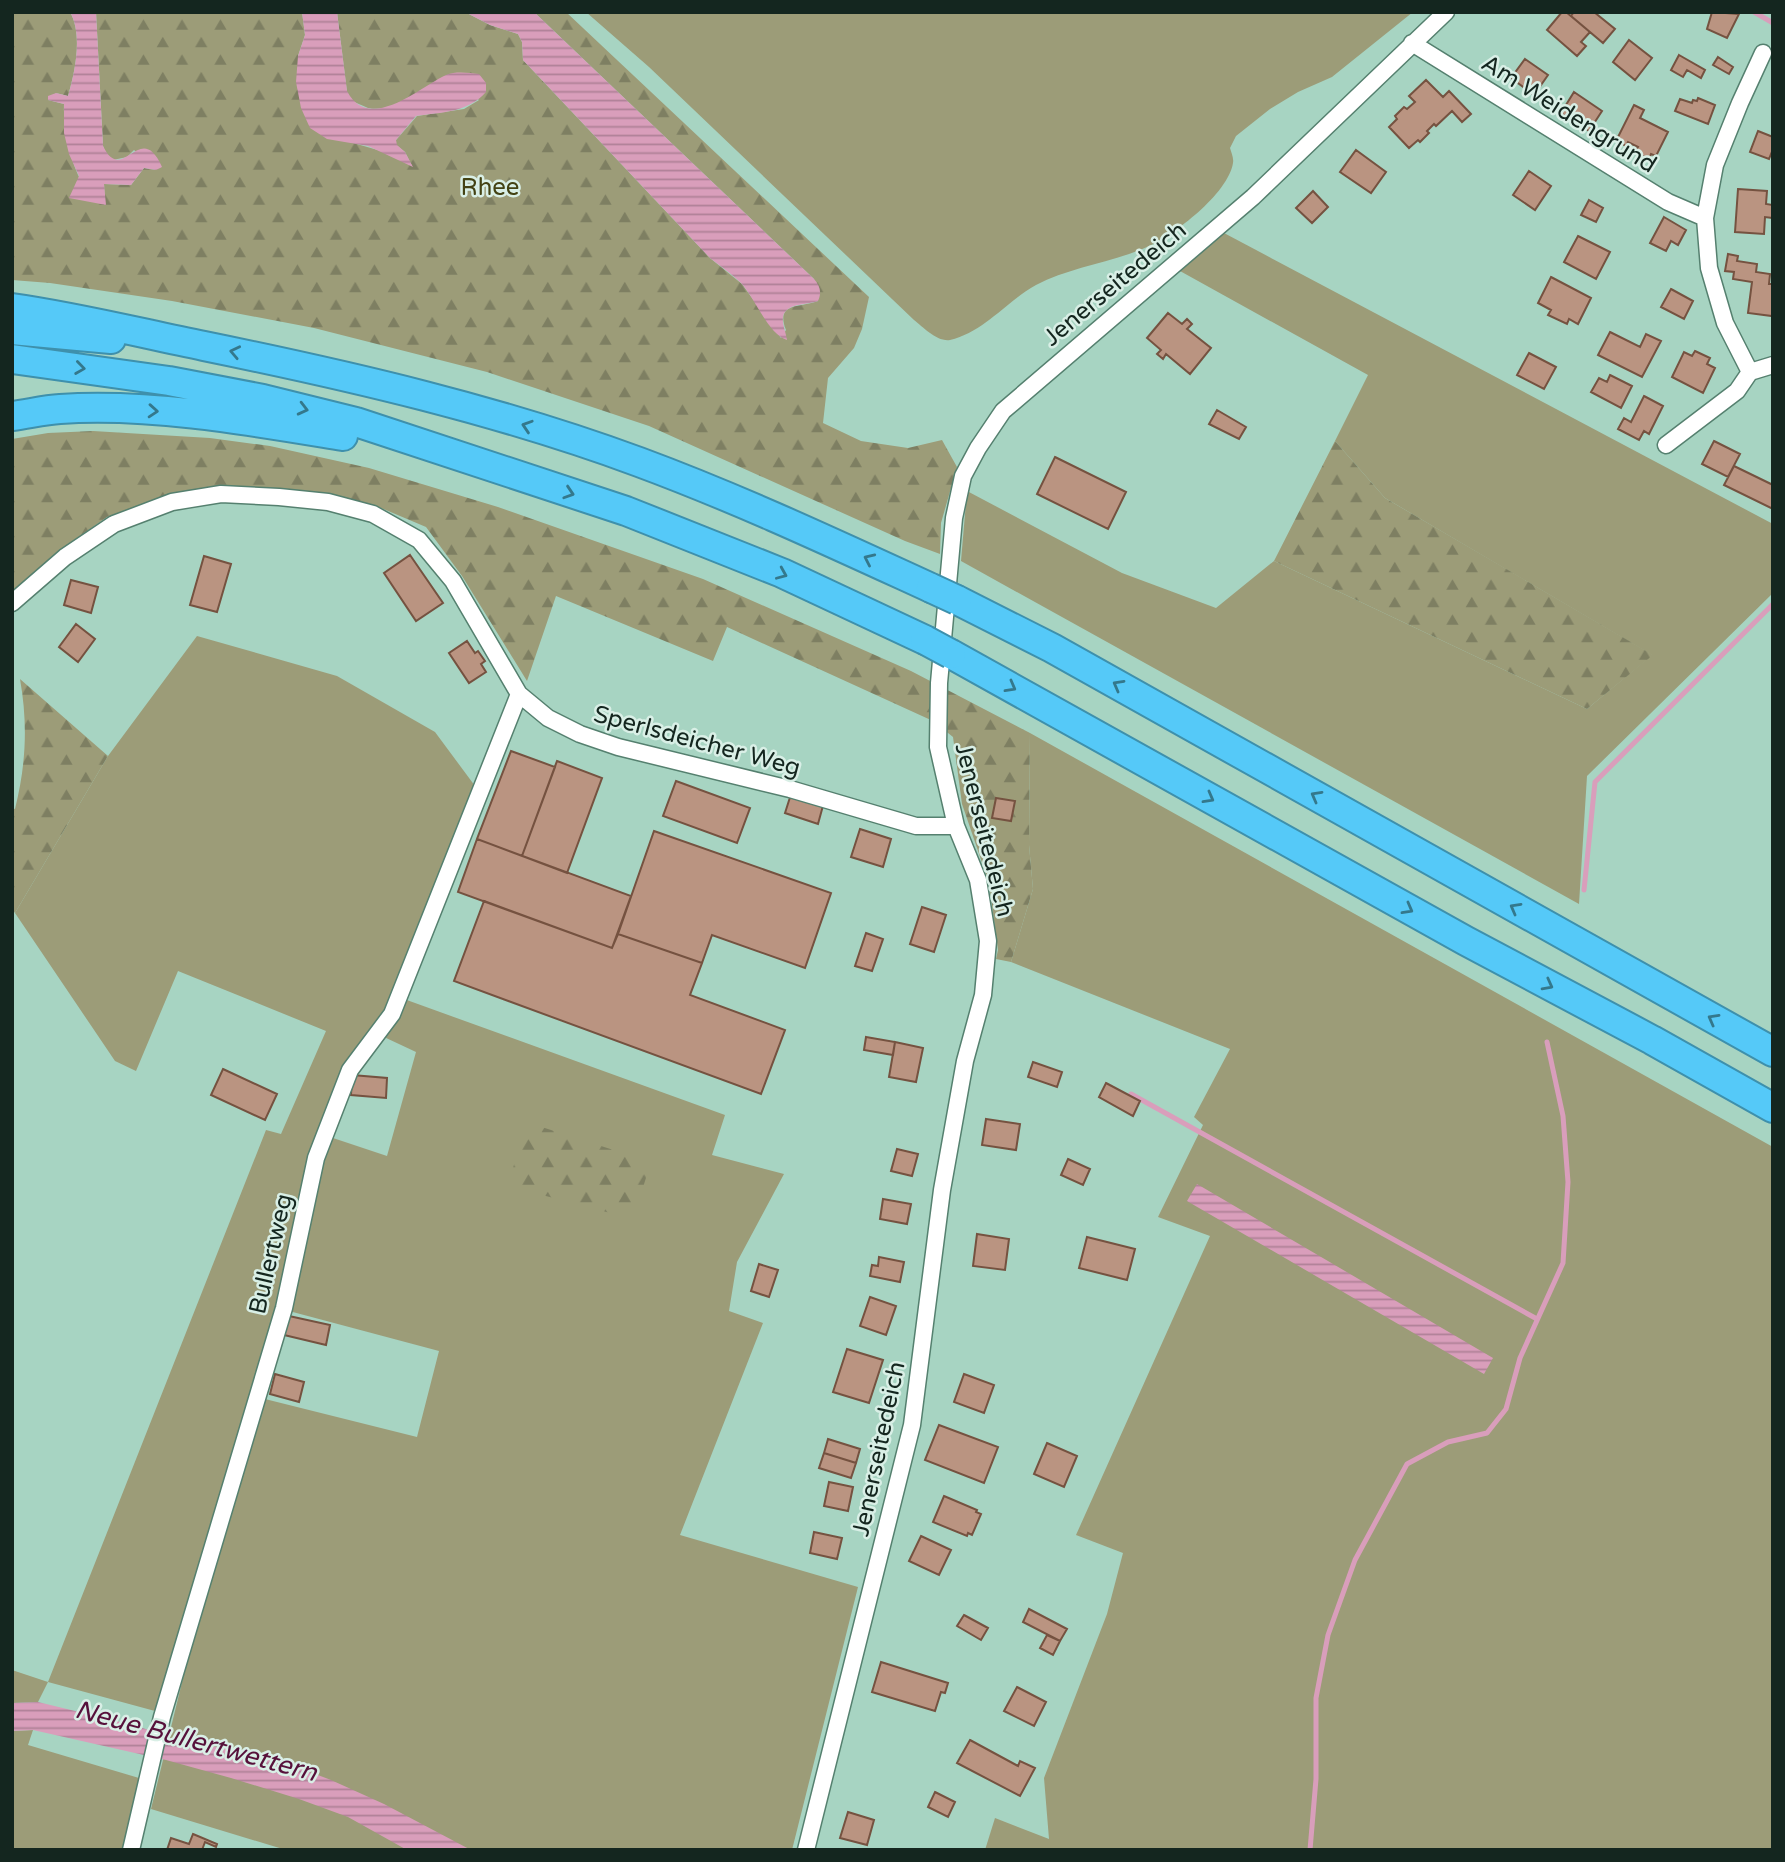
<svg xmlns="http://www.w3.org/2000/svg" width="1785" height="1862" viewBox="0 0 1785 1862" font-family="'Varela Round',sans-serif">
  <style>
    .green { fill: #9c9c78 }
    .forest { fill: url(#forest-firs) }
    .water { fill: url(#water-rules) }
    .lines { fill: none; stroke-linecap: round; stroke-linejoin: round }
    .stream { stroke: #d99ebb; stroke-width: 5 }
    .building { fill: #ba9481; stroke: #755240; stroke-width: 2 }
    .minor-casing { stroke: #55806f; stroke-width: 19 }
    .motorway-casing { stroke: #3e90ac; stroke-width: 32 }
    .minor { stroke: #fff; stroke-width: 16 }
    .motorway { stroke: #55c9f8; stroke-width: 28 }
    .motorway-bridge-casing { stroke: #3e90ac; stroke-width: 32; stroke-linecap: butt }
    .motorway-bridge { stroke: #55c9f8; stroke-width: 28 }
    .oneway { stroke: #34788c }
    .labels { text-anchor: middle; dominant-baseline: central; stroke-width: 5; stroke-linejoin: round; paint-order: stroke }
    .street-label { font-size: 24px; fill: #14261f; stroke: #d9efe6 }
    .park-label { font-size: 24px; fill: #434213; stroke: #d9efe6 }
    .water-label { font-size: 26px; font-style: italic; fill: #57113b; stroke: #d9efe6 }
  </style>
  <defs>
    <pattern id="forest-firs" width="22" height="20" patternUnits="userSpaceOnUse" patternTransform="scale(1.75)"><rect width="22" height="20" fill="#9c9c78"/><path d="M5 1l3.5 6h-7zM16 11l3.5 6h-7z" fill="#7e7f62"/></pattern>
    <pattern id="water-rules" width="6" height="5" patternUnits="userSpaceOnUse" patternTransform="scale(1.75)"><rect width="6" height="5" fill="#d99ebb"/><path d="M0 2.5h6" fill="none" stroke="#af8197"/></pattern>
  </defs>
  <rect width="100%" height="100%" fill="#a7d4c2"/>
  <!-- green -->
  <path class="green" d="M586,12h827l-81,65 -34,15 -28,17 -34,27 -6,12c1,4 4,10 3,15 -5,31 -59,72 -86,84 -36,16 -77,20 -111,38 -29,16 -52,47 -86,55 -13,2 -27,-13 -36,-20l-265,-253z
    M1224,233l549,291v69l-186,183 -8,128 -618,-343 6,-70 155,82 94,35 58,-47 313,148 65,-54 -267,-157 -50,-57 33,-66 -188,-104z
    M197,636l140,40 98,56 40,54 -89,224 -40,57 -66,239 -125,405 -107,-29 -10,20 -26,1v-33l36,12 218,-552 15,4 45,-103 -148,-60 -42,100 -21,-10 -100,-148 93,-157z
    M1030,733l743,414v703h-788l10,-32 54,21 -5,-61 63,-164 16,-61 -47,-18 134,-299 -52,-19 45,-92 -9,-8 36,-68 -219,-87 22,-73 -4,-44z
    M404,999l321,116 -13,40 72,19 -47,88 -8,49 34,12 -83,212 178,52 -66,263h-506l-135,-41 47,-192 63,-219 156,39 22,-86 -150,-40 41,-174 57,19 29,-104 -32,-15z
    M33,1730l-5,15 111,33 -16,72h-111v-119z"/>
  <!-- forest -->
  <path class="forest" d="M12,12h58c13,23 5,60 -2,84l-12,-3 -8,7 16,4c-1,24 5,50 14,71 5,11 19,21 27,30l-1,-21 27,1 13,-17 12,2 -22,-20 -7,7 -14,3 -6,-4 -4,-10 -7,-134h206l3,23 -7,21 52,86 38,11 24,13 -7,-14 -9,-7v-5l21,-24 47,-7 15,-9 -30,-26c-22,13 -54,40 -81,34 -5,-2 -11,-5 -16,-7l-5,-9 -10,-80h128l25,13 28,9 4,8 1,18 187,198 32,26 39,54 5,-8c-11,-28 14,-22 32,-29l-4,-22 -280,-267h32l303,285 -7,32 -8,19 -26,30 -5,45 38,18 47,7 34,-8 15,27 -16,56 -1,31 -35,-13 -256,-115 -162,-54 -173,-44 -142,-27 -122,-18 -38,-3z
    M93,431l117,7 60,8 99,22 129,39 205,72 208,92 119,62 -1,112 4,44 -22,73 -15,-3 2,-9 -9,-67 -27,-79 -9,-67 -20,-16 -206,-94 -14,34 -157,-65 -29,85 -65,-105 -36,-49 -52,-22 -43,-9 -111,-10 -47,7 -66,24 -50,35 -45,40v-153l36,-6z
    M1335,441l50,57 268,157 -66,54 -313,-148z
    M20,679l88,77 -93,157 -3,-4v-101l3,1c11,-44 13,-85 5,-130z
    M526,1122l125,40 -18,57 -125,-33z"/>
  <!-- water -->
  <path class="water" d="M70,12h26l7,134c20,41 37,-28 59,21l-6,3 -12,-2 -13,17 -27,-1 2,21 -37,-7 10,-22 -10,-22 -5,-21v-29l-16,-4v-4l8,-3 12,3c7,-24 15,-62 2,-84z
    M302,12h35l10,79c22,43 73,-4 99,-16 10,-4 23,-2 33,-1l7,9v9c-19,21 -44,20 -70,24l-20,24 1,5 8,7 8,15 -45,-21 -41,-7 -17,-11 -9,-20 -5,-26 2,-26 7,-21z
    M465,12h69l280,267c6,7 8,13 4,22 -11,4 -33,2 -35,16 -1,7 3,16 4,23 -19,-6 -32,-42 -46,-57 -9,-9 -21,-17 -31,-25l-187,-198 -1,-18 -4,-8 -28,-9z
    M1197,1184l296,174 -9,16 -297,-173z
    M38,1702l99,24 34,12 102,20 58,22 53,24 87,46h-64l-59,-33 -49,-18 -68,-21 -65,-18 -133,-30 -21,1v-28z"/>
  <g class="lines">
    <!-- stream -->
    <path class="stream" d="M1754,12l19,11
      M1584,890l11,-108 178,-178
      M1131,1094l406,225
      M1310,1850l6,-71v-81l12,-63 27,-75 52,-96 41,-22 39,-9 19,-24 14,-51 43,-95 5,-81 -5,-66 -16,-74"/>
  </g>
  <!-- building -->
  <path class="building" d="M1562,12h4l24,20 -9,10 5,4 -9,10 -30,-26z
    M1574,12h20l21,17 -12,14 -32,-27z
    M1712,12l27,2 -12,24 -20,-9z
    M1629,40l23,18 -17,22 -22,-18z
    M1679,55l26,15 -4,8 -14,-8 -4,7 -12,-7z
    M1718,57l15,10 -4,7 -16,-9z
    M1525,59l23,16 -14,20 -23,-17z
    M1426,80l17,17 6,-6 22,23 -9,8 -10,-11 -16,15 -2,-2 -7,7 2,2 -9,9 -2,-2 -9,8 -20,-21 8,-8 -2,-3 9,-9 3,2 8,-7 -6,-6z
    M1574,92l28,19 -13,20 -5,-3 -2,2 -21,-17z
    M1698,98l17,7 -7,19 -33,-13 5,-12 12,4 1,-3 4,1z
    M1634,105l10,5 -4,8 28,14 -12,24 -5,-2 -2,5 -14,-7 3,-5 -10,-5 -2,4 -10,-5z
    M1758,131l15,6v12l-4,10 -19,-7z
    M1356,150l30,22 -15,21 -31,-21z
    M1529,171l22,15 -16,24 -22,-15z
    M1738,189l29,2 -1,13 7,1v13l-8,-1 -1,17 -29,-2z
    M1313,191l15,16 -16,16 -16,-15z
    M1589,200l14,8 -7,14 -15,-7z
    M1664,217l22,13 -8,15 -7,-4 -5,10 -16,-8z
    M1578,236l32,16 -14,27 -32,-17z
    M1728,254l10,2 -1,5 20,3 -1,8 14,2 -1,10h4l-1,32 -24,-3 4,-31 -19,-3 1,-7 -9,-1z
    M1551,277l40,21 -13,26 -9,-5 -2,5 -19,-9 3,-5 -13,-7z
    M1671,289l22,12 -9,18 -23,-12z
    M1168,313l14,11 5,-5 5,5 -5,5 24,19 -21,26 -24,-20 -3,5 -6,-5 4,-4 -14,-12z
    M1610,332l30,15 6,-13 15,7 -19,36 -44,-22z
    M1695,351l15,7 -3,6 8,4 -12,25 -31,-16 12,-25 8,4z
    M1529,353l27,14 -12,22 -27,-14z
    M1610,375l22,11 -11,22 -30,-16 8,-14 8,4z
    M1644,396l19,10 -14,28 -5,-3 -5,9 -21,-11 6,-11 7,4z
    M1217,410l29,17 -7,12 -30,-15z
    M1714,441l26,13 -12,23 -26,-13z
    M1055,457l71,35 -18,37 -71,-35z
    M1734,466l39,19v24l-49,-24z
    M410,555l33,48 -27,18 -32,-48z
    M204,556l27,8 -14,48 -27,-7z
    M71,580l27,7 -7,26 -27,-8z
    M76,624l19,15 -17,23 -19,-15z
    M467,641l8,12 3,-2 7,10 -4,3 5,8 -17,11 -20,-30z
    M511,751l44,16 -33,89 -45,-17z
    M557,761l45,17 -35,95 -45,-17z
    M676,781l74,27 -13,35 -74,-27z
    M792,791l32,11 -6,22 -33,-11z
    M996,798l19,3 -4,20 -19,-3z
    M860,829l31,10 -8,28 -32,-10z
    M654,831l177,62 -26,75 -93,-33 -10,28 -84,-29z
    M477,839l154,57 -19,52 -154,-56z
    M484,901l128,47 6,-14 84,29 -12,32 95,35 -24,64 -307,-113z
    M922,907l24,8 -12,37 -24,-8z
    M866,933l17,6 -11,32 -17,-5z
    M866,1037l29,5 -2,13 -29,-5z
    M895,1042l28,6 -7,34 -27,-5z
    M1033,1062l29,10 -5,15 -29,-10z
    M223,1069l54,25 -12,26 -54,-25z
    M352,1075l35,3 -1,20 -35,-3z
    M1106,1083l34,18 -7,15 -34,-19z
    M986,1119l34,5 -4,26 -34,-5z
    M897,1149l21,5 -6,22 -21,-5z
    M1068,1159l22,10 -7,16 -22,-10z
    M883,1199l28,5 -4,20 -27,-5z
    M977,1234l32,5 -4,31 -32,-4z
    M1087,1237l48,12 -8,31 -48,-12z
    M879,1257l25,5 -4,20 -30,-6 2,-11 6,1z
    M759,1264l19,6 -9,27 -18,-6z
    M870,1297l26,9 -10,29 -26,-9z
    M289,1316l41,9 -4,20 -42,-10z
    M847,1349l36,11 -14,43 -36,-11z
    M275,1374l29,8 -5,20 -29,-8z
    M964,1374l30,11 -10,28 -30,-11z
    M939,1425l59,22 -14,36 -59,-23z
    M828,1439l32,10 -4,14 -32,-10z
    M1047,1443l30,13 -13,31 -30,-13z
    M824,1453l32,10 -5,15 -32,-10z
    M829,1482l24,5 -5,24 -24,-5z
    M944,1496l33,14 -1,2 5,2 -9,21 -4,-2 -1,3 -34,-14z
    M814,1532l28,6 -5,21 -27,-6z
    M921,1536l30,14 -12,25 -30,-14z
    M1029,1609l38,20 -7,12 -37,-19z
    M964,1615l24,13 -7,12 -24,-14z
    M1047,1635l13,6 -7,14 -13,-7z
    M881,1662l67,21 -3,10 -4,-1 -6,19 -63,-19z
    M1017,1687l29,15 -12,24 -30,-15z
    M970,1740l48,26 2,-5 15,7 -15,28 -63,-33z
    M935,1792l20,10 -7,15 -20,-10z
    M848,1812l26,8 -7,25 -27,-7z
    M193,1834l24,10 -1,3 -11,-5 -3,8h-35l4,-12 18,6z"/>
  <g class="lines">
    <!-- minor casing -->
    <g class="minor-casing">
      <path id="minor" d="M1412,43l256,159 37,16
        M1750,372l-25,-49 -16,-55 -4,-50 10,-53 25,-62 23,-50
        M1666,445l71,-54 13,-19 23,-7
        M12,603l53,-46 49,-33 58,-22 49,-8 58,3 49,5 45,12 46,26 34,41 66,113 29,24 32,16 38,13 172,42 126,37h40
        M131,1850l31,-133 122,-409 32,-150 34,-88 42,-56 127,-320
        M806,1850l106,-425 30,-235 23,-129 18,-66 5,-54 -10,-61 -22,-54 -18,-79 1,-64 15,-165 9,-42 15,-28 25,-37 250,-214 193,-185"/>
    </g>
    <!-- motorway casing -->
    <g class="motorway-casing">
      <path id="motorway" d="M12,308c65,9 128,25 192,38 147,30 294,64 435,116 100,37 196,82 292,126
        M12,330l99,9
        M12,359l157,22 94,18 93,23 270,89 156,62 143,67
        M12,416c16,-2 32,-6 48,-7 93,-6 192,12 283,27
        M957,600l95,48 721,404
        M951,654l515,287 186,99 121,68"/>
    </g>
    <!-- minor -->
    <use href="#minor" class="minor"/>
    <!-- motorway -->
    <use href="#motorway" class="motorway"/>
    <!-- motorway-bridge casing -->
    <g class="motorway-bridge-casing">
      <path id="motorway-bridge" d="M931,588l26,12
        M925,640l26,14"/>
    </g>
    <!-- motorway-bridge -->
    <use href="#motorway-bridge" class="motorway-bridge"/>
  </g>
  <!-- one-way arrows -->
  <defs><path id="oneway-chevron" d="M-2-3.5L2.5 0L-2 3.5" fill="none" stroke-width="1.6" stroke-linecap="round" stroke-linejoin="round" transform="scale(1.75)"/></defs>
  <g class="oneway">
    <use href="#oneway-chevron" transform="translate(235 352) rotate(-168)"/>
    <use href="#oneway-chevron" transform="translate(80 368) rotate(8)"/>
    <use href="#oneway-chevron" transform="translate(303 409) rotate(14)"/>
    <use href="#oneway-chevron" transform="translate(153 411) rotate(4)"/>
    <use href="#oneway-chevron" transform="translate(527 426) rotate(-162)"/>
    <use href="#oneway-chevron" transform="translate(569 493) rotate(18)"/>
    <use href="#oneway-chevron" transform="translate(869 559) rotate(-155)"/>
    <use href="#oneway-chevron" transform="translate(782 574) rotate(23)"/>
    <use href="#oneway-chevron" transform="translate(1118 685) rotate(-151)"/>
    <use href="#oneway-chevron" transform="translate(1011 687) rotate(29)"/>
    <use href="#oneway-chevron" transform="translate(1316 796) rotate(-151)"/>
    <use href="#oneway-chevron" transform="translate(1209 798) rotate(29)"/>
    <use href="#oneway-chevron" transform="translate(1515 908) rotate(-151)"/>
    <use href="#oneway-chevron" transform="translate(1408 909) rotate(29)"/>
    <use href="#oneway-chevron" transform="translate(1548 985) rotate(28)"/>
    <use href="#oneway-chevron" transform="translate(1713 1019) rotate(-151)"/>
  </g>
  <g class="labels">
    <!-- street labels -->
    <g class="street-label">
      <text transform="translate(1569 114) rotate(32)">Am Weidengrund</text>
      <text transform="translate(1115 284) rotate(-40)">Jenerseitedeich</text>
      <text transform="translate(697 741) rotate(15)">Sperlsdeicher Weg</text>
      <text transform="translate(984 830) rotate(76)">Jenerseitedeich</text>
      <text transform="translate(271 1254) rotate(-77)">Bullertweg</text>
      <text transform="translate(879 1449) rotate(-78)">Jenerseitedeich</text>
    </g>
    <!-- park labels -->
    <g class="park-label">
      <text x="490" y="187">Rhee</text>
    </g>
    <!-- water labels -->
    <g class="water-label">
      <text transform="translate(196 1741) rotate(15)">Neue Bullertwettern</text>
    </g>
  </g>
  <!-- border -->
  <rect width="1785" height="1862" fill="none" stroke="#14261f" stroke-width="28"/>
</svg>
